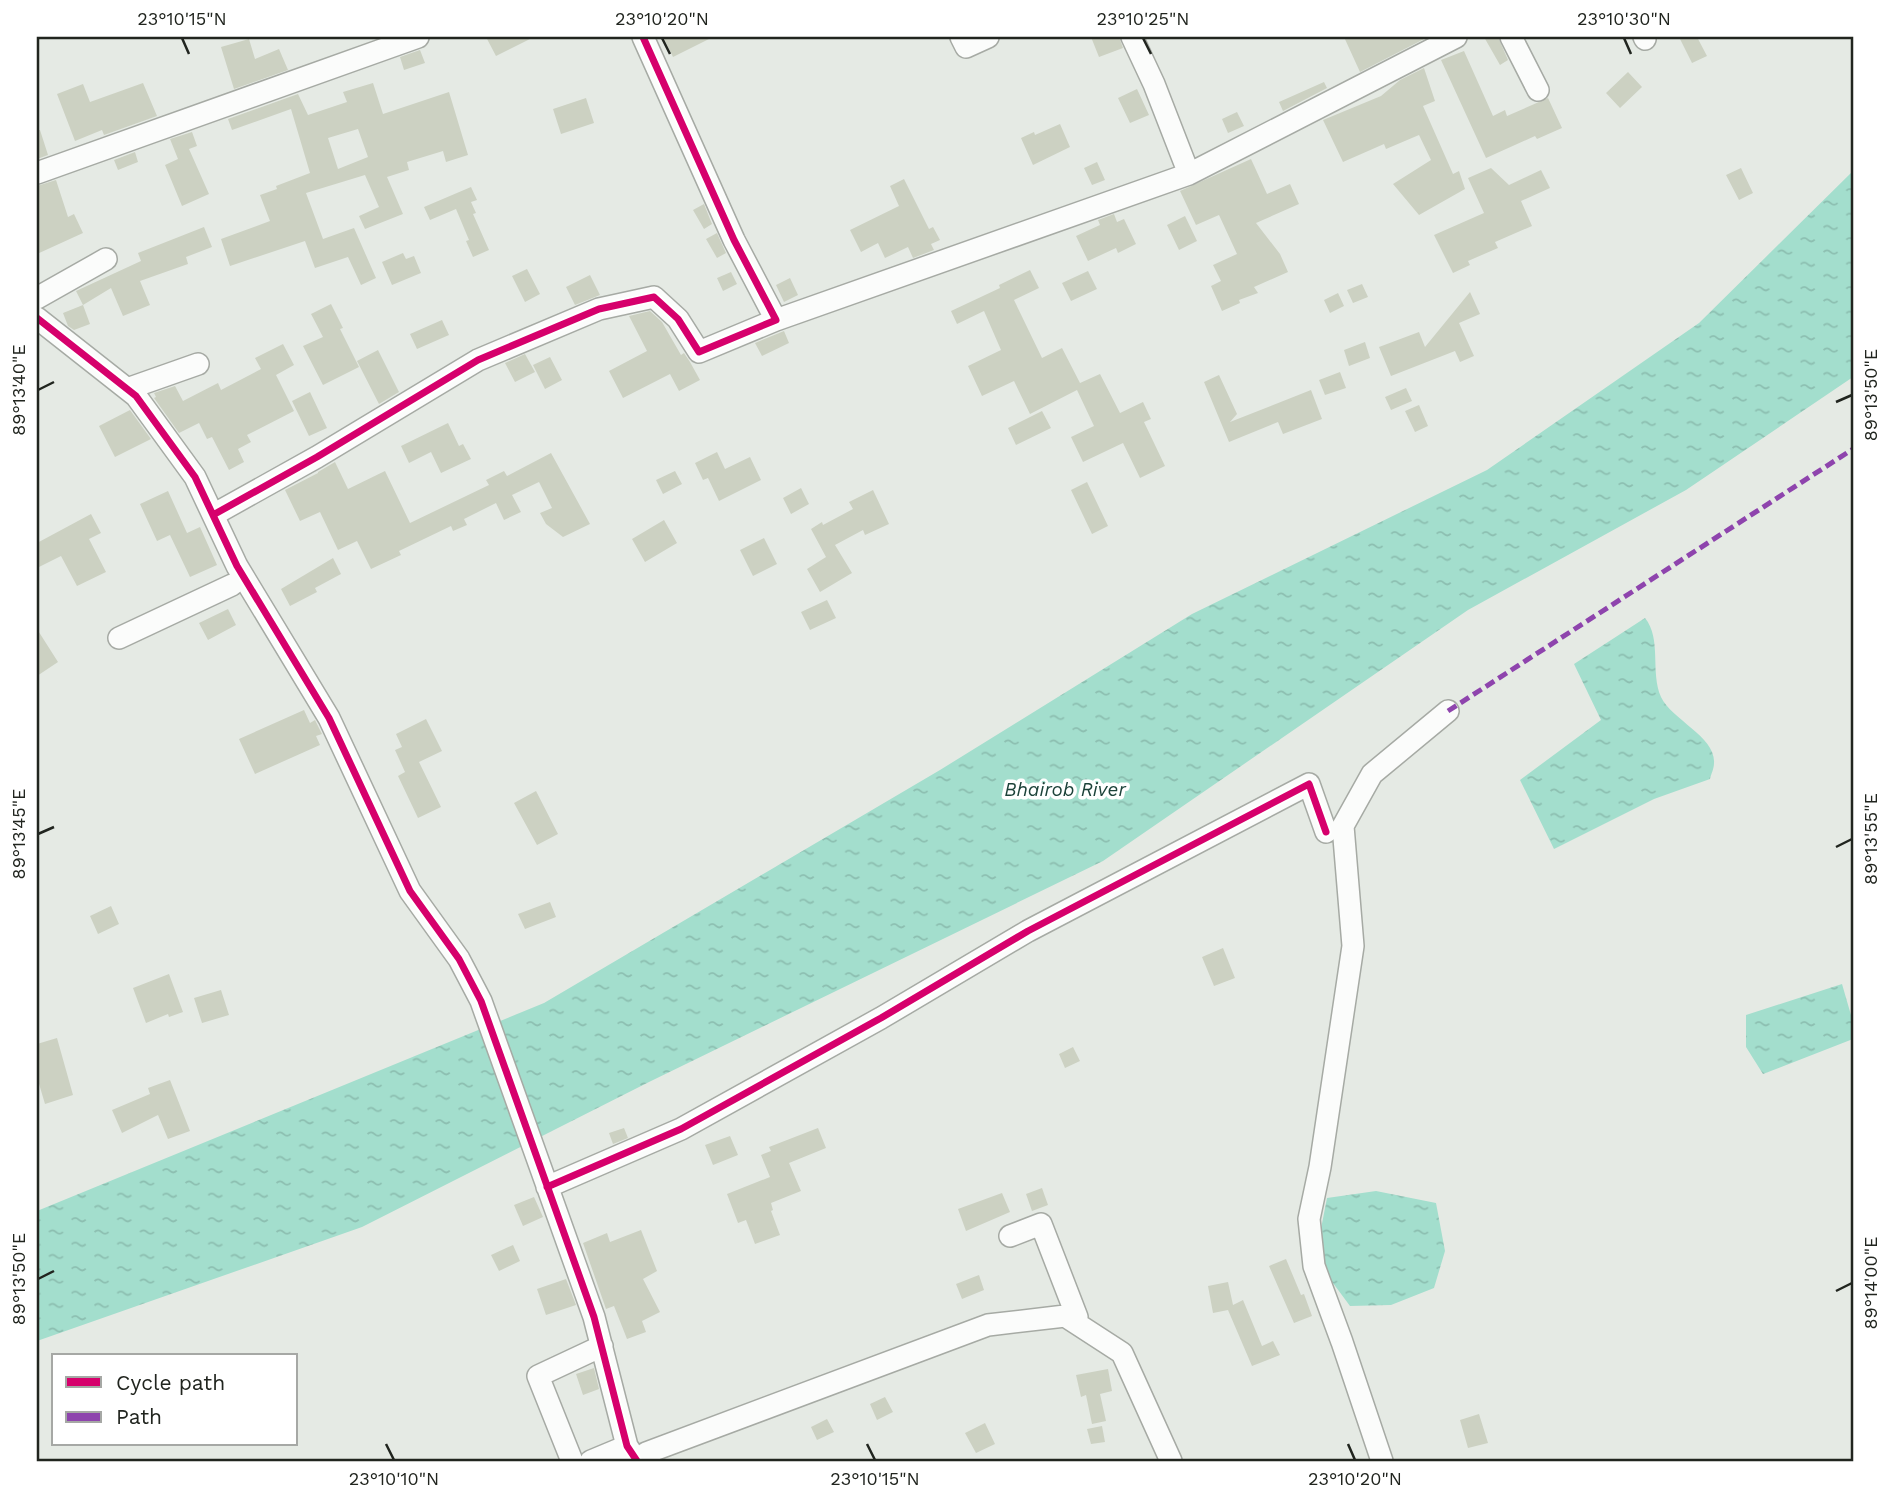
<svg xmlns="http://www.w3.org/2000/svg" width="1890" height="1498" viewBox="0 0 1890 1498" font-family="'Work Sans',sans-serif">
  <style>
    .water { fill: url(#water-ripples) }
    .building { fill: #ccd1c2; fill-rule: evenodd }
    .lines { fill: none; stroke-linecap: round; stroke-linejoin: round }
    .minor-casing { stroke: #a6aaa4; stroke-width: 24 }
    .minor { stroke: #fbfcfb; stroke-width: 21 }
    .quiet { stroke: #8e44ad; stroke-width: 5; stroke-dasharray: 10 5; stroke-linecap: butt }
    .cycleway-casing { stroke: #fff; stroke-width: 11 }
    .cycleway { stroke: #d6006c; stroke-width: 7 }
    .ticks { fill: none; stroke: #21251f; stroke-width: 2.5 }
    .labels { text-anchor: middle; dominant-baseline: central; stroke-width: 7; stroke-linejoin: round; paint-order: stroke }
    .water-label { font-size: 19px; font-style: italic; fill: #1c4239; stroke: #fff }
    .neatline { fill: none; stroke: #21251f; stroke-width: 2.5 }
    .ticks-label { font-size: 18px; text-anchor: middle; fill: #21251f }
  </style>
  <defs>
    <pattern id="water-ripples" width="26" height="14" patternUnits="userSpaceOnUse" patternTransform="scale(1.75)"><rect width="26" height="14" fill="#a3decd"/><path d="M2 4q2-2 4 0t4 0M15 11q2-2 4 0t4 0" fill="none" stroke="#8cbeb0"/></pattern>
  </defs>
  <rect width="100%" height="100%" fill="#e5eae4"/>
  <!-- water -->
  <path class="water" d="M1853,171v206l-167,113 -218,120 -365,251 -454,221 -287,145 -325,114v-130l507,-208 396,-233 252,-156 295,-144 212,-147z
    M1645,618c17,21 5,54 16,79 11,23 55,40 53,66 0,6 -3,11 -4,16l-56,20 -100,50 -34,-69 81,-60 -27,-56z
    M1842,984l11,38v17l-90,35 -17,-27v-32z
    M1376,1191l60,12 9,48 -11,37 -43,17 -41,1 -23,-31 -8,-36 8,-41z"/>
  <!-- building -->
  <path class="building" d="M486,37h48l-38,19z
    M663,37h50l-40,20z
    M1091,37h28l4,11 -24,9z
    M1344,37h84l-68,35z
    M1484,37h14l10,23 -8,5z
    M1679,37h18l10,19 -15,7z
    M249,39l6,20 24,-10 9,21 -54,19 -13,-42z
    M420,50l5,13 -21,7 -4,-13z
    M1464,51l29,65 12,-6 2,6 41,-18 14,30 -25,11 -2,-3 -49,22 -45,-98z
    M1424,68l11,33 -12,5 30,68 6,-3 6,18 -46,26 -26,-31 38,-24 -12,-25 -33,14 -2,-5 -41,18 -20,-42 58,-24 19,-16z
    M1628,72l14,15 -22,21 -14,-15z
    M1324,82l3,6 -44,23 -4,-9z
    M143,83l14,33 -53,19 -2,-5 -27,11 -18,-47 26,-10 7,18z
    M373,83l10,31 66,-22 19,63 -22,7 -3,-11 -36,11 2,8 -22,7 16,37 -38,15 -6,-13 20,-9 -14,-32 -59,18 17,46 31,-11 22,50 -15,7 -13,-28 -33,11 -10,-27 -75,25 -9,-27 49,-18 -10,-26 17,-6 -1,-3 34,-13 -19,-64 -59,21 -4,-11 70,-25 10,21 39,-13 -4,-10zM358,129l10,28 -30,12 -10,-31z
    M1137,89l12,26 -19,8 -12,-25z
    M586,98l8,25 -33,11 -8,-25z
    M1237,112l7,14 -16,7 -6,-14z
    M1060,124l10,23 -37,18 -12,-27 13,-6 1,3z
    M37,130h3l8,25 -11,4z
    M192,132l5,14 -8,3 20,45 -27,12 -17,-41 13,-6 -8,-20z
    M135,152l3,10 -20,8 -4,-10z
    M1251,159l16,35 23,-10 9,20 -43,19 24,31 8,18 -34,15 4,6 -19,7 1,3 -18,8 -11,-25 10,-5 -8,-16 24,-11 -18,-39 -23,10 -16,-34z
    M1097,162l8,18 -13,5 -8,-17z
    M1491,168l18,17 32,-15 9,18 -29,13 11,25 -37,16 3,6 -30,13 2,4 -17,8 -19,-38 50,-22 -16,-35z
    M1741,168l12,25 -14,7 -13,-25z
    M904,179l25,50 4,-2 7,13 -9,4 3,6 -21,8 -5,-11 -23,11 -7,-15 -17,9 -11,-22 49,-24 -9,-20z
    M56,180l12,37 6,-3 9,19 -46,21v-68z
    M471,187l6,13 -6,2 5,11 -3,1 16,36 -16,7 -7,-16 3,-1 -13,-31 -26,11 -6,-13z
    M704,204l8,20 -8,5 -11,-19z
    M1114,214l3,8 7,-3 12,25 -18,9 -2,-5 -28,13 -12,-25 24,-11 -2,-5z
    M1185,216l12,25 -18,9 -12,-25z
    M204,227l8,20 -26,10 2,7 -48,17 10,24 -27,11 -12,-28 -28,17 -7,-14 65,-30 -3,-8z
    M717,233l9,20 -9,5 -11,-19z
    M403,253l3,6 8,-3 7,17 -29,12 -10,-23z
    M527,269l13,25 -15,8 -13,-26z
    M1030,270l9,18 -25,12 28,58 20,-10 18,35 20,-9 20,39 23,-11 8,17 -7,3 21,44 -25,12 -17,-35 -40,19 -12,-25 23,-11 -17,-36 -47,24 -16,-33 -32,15 -14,-30 33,-16 -17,-39 -27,13 -6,-13 49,-23 -1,-3z
    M1088,271l9,18 -26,12 -9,-18z
    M731,272l6,12 -14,7 -6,-13z
    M590,275l10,20 -25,10 -9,-18z
    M790,278l8,17 -14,7 -8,-17z
    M1362,284l6,13 -15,6 -6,-13z
    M1470,292l10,22 -21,9 15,33 -14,6 -5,-11 -64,25 -12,-29 40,-15 6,15z
    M1338,293l6,13 -14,7 -6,-13z
    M331,304l12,24 -3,1 19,38 -36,18 -20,-39 20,-9 -12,-23z
    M83,305l7,19 -16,6 -6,-4 -5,-13z
    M650,311l12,11 19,33 3,-2 6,9 10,18 -21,11 -9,-17 -47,24 -14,-27 38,-20 -18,-35z
    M442,320l7,15 -32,14 -7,-15z
    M784,331l5,12 -27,13 -7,-13z
    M1365,342l5,16 -21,8 -5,-16z
    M283,344l11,21 -18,10 18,36 -47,24 4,7 -13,7 6,13 -15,8 -17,-33 -5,2 -8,-16 -20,10 -25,-35 2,-1 -2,-4 21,-7 8,15 35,-18 3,7 40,-21 -6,-11z
    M378,350l21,42 -20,12 -22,-43z
    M525,354l10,18 -20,10 -10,-19z
    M550,357l12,23 -17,9 -12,-24z
    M1340,372l6,16 -21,7 -6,-15z
    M1219,375l18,39 -7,8 81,-32 11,29 -39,15 -5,-12 -49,20 -25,-60z
    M1406,388l6,13 -21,9 -6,-13z
    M310,392l17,36 -18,8 -17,-35z
    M1419,405l9,21 -13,6 -10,-21z
    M130,410l21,29 -36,18 -16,-31z
    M1042,411l9,17 -35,17 -8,-17z
    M448,423l11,23 4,-2 8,15 -30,14 -10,-21 -22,11 -8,-17z
    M717,452l8,17 25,-12 11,23 -42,21 -11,-23 -5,2 -8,-17z
    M551,453l39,71 -27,13 -17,-13 -6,-11 12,-5 -13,-26 -27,13 9,17 -17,8 -8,-17 -32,16 3,6 -14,6 -2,-5 -52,25 2,4 -30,14 -14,-28 -19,9 -18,-38 -20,9 -15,-31 33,-17v-1l17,-10 13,27 37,-18 25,52 79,-38 -3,-5 18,-9 3,5z
    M675,471l7,13 -19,10 -7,-14z
    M1087,482l21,44 -16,8 -21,-44z
    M801,488l8,16 -18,10 -8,-16z
    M873,490l16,34 -24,11 -2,-5 -28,15 17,28 -32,19 -13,-23 19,-12 -15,-28 11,-7 1,3 30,-16 -4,-7z
    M168,491l19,42 13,-6 17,38 -27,12 -20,-42 -13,6 -17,-37z
    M91,514l10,19 -12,6 17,33 -29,14 -16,-30 -24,12v-25z
    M664,520l13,23 -32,19 -13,-23z
    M764,538l13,26 -24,12 -13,-26z
    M333,558l8,16 -26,14 2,4 -27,14 -9,-17z
    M827,600l9,18 -26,12 -9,-18z
    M228,609l8,16 -28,15 -9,-17z
    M37,629l21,33 -21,14z
    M304,710l6,13 5,-3 7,14 -6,2 4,9 -65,29 -16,-35z
    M426,719l16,32 -23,11 22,45 -23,11 -20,-42 7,-4 -10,-22 7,-3 -6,-13z
    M536,791l22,43 -21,11 -23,-42z
    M550,902l6,15 -31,12 -7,-15z
    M111,906l8,18 -21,10 -8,-18z
    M1223,948l12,30 -21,8 -12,-29z
    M169,974l14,38 -14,5 -1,-3 -22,9 -13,-35z
    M221,990l8,25 -27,8 -8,-25z
    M57,1038l16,57 -28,9 -8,-27v-33z
    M1073,1047l7,14 -15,7 -6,-14z
    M170,1080l20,51 -22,8 -10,-24 -36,18 -10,-23 38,-16 -2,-6z
    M624,1128l4,10 -15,6 -4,-11z
    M818,1128l8,20 -37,15 12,28 -30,12 2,7 -2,1 9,24 -25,9 -9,-24 -8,3 -11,-29 43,-17 -9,-22 10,-4 -2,-4z
    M730,1136l8,19 -25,10 -8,-20z
    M1042,1188l6,17 -16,6 -6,-17z
    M1002,1193l8,19 -44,19 -8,-22z
    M534,1197l9,20 -20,9 -9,-21z
    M641,1230l16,41 -14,8 17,33 -18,9 4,11 -19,7 -13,-33 -8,3 -23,-66 24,-10 3,9z
    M513,1245l7,16 -21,10 -8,-16z
    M1286,1259l15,36 3,-1 8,22 -18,7 -25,-57z
    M979,1275l5,15 -22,9 -6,-15z
    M566,1279l10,26 -30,10 -9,-26z
    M1228,1282l5,23 10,-5 19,46 11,-5 7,14 -28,11 -24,-56 -15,3 -5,-27z
    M594,1368l5,21 -16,6 -7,-21z
    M1108,1369l4,22 -12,3 6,27 -14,3 -6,-29 -5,2 -5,-22z
    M885,1397l8,15 -16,8 -7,-16z
    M1479,1414l9,29 -20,5 -8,-28z
    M827,1419l7,13 -17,8 -6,-13z
    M985,1423l10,21 -19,9 -11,-20z
    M1102,1426l3,16 -14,2 -4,-15z"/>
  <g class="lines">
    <!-- minor casing -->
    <g class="minor-casing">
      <path id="minor" d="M961,37l5,10 22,-10
        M1132,37l22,47 35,90
        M1511,37l27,53
        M1644,37l1,2
        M37,173l381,-136
        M37,298l69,-39
        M37,318l99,78 59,81 42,89 92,152 81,173 49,68 22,42 113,316 33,129 10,15
        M776,320l413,-146 267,-137
        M127,389l71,-25
        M213,515l104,-58 161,-97 121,-51 55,-12 24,22 21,33 77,-32 -42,-80 -91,-203
        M119,638l113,-53
        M547,1187l134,-58 200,-111 147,-87 281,-147 17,48
        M1010,1236l31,-12 36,93
        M646,1453l342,-128 77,-9 57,37 49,108
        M572,1461l-34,-85 64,-30
        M591,1461l36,-15
        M1382,1461l-40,-119 -28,-76 -5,-47 11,-52 33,-221 -10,-120 29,-52 76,-63"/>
    </g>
    <!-- minor -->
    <use href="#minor" class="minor"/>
    <!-- quiet -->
    <path class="quiet" d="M1448,711l405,-262"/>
    <!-- cycleway casing -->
    <g class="cycleway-casing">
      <path id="cycleway" d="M37,318l99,78 59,81 42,89 92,152 81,173 49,68 22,42 113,316 33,129 10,15
        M213,515l104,-58 161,-97 121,-51 55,-12 24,22 21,33 77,-32 -42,-80 -91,-203
        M547,1187l134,-58 200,-111 147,-87 281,-147 17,48"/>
    </g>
    <!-- cycleway -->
    <use href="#cycleway" class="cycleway"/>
  </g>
  <!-- ticks -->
  <path class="ticks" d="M182,38l7,16M662,38l8,16M1143,38l8,16M1624,38l7,16M38,390l16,-8M1836,402l16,-7M38,834l16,-7M1836,847l16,-8M38,1279l16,-8M1836,1291l16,-8M386,1444l8,16M867,1444l8,16M1348,1444l7,16"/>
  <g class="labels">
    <!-- water labels -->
    <g class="water-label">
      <text x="1065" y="789">Bhairob River</text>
    </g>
  </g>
  <!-- border -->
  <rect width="1890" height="1498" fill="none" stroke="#ffffff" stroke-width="77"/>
  <!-- legend -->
  <rect x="52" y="1354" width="245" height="91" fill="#ffffff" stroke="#a6a8a5" stroke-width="2"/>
  <rect x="66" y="1377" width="35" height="10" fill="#d6006c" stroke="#a6a8a5" stroke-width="2"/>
  <text x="116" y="1390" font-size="21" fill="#21251f">Cycle path</text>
  <rect x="66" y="1412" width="35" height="10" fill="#8e44ad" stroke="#a6a8a5" stroke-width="2"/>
  <text x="116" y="1424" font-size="21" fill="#21251f">Path</text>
  <rect x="38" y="38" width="1814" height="1422" class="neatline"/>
  <g class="ticks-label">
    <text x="182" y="25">23°10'15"N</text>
    <text x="662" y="25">23°10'20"N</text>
    <text x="1143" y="25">23°10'25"N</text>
    <text x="1624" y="25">23°10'30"N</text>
    <text transform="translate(19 390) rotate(-90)" y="6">89°13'40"E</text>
    <text transform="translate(1871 395) rotate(-90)" y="6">89°13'50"E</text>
    <text transform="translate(19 834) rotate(-90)" y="6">89°13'45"E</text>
    <text transform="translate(1871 839) rotate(-90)" y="6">89°13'55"E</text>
    <text transform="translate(19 1279) rotate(-90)" y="6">89°13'50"E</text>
    <text transform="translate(1871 1283) rotate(-90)" y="6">89°14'00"E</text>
    <text x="394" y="1485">23°10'10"N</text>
    <text x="875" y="1485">23°10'15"N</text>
    <text x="1355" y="1485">23°10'20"N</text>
  </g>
</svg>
